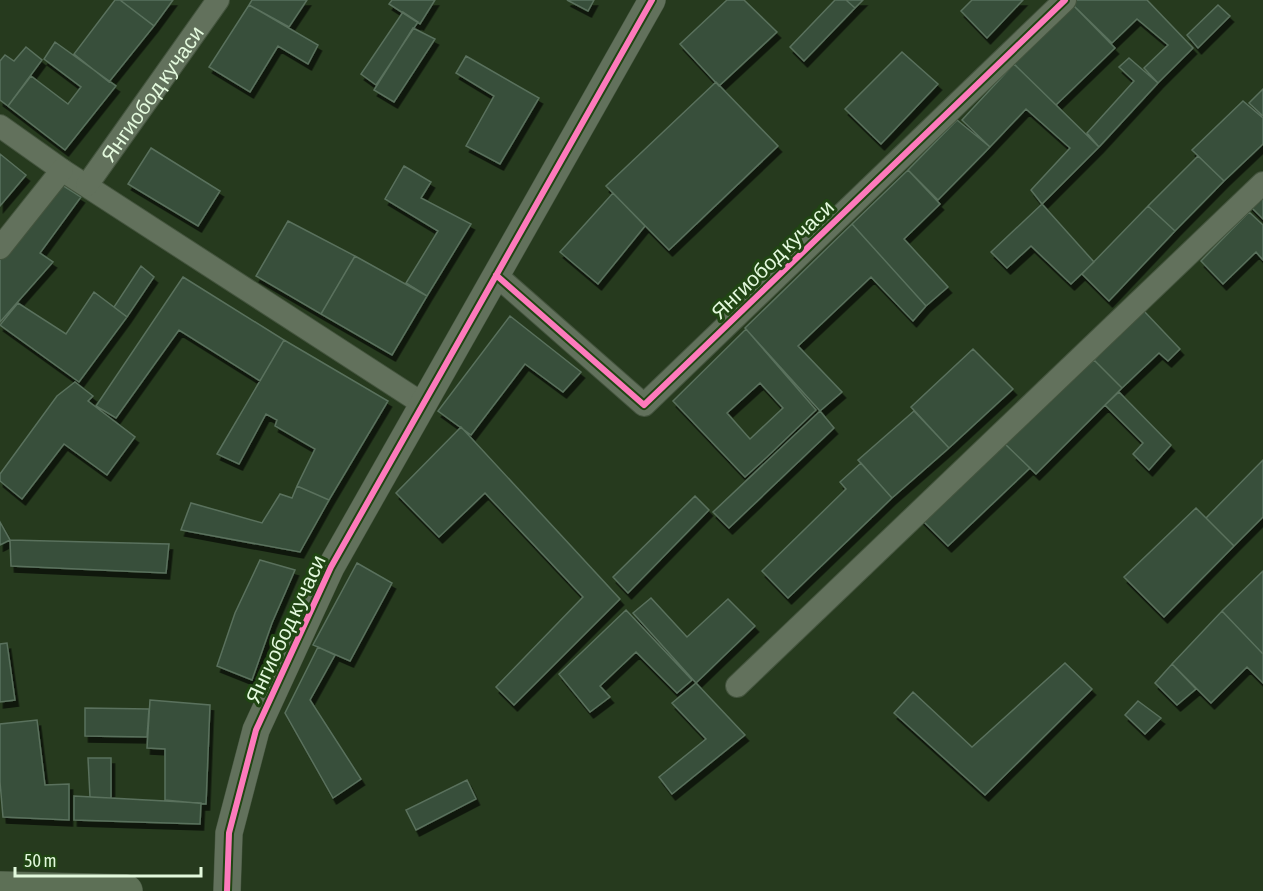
<svg xmlns="http://www.w3.org/2000/svg" width="1263" height="891" viewBox="0 0 1263 891" font-family="'Asap Condensed',sans-serif">
  <style>
    .building { fill: #374f3b; stroke: #5a715d; stroke-width: 1.5; fill-rule: evenodd; filter: url(#shadow) }
    .lines { fill: none; stroke-linecap: round; stroke-linejoin: round }
    .minor-casing { stroke: #44543e; stroke-width: 24 }
    .tertiary-casing { stroke: #44543e; stroke-width: 28 }
    .primary-casing { stroke: #44543e; stroke-width: 34 }
    .minor { stroke: #62715c; stroke-width: 22 }
    .tertiary { stroke: #62715c; stroke-width: 27 }
    .primary { stroke: #5d7056; stroke-width: 33 }
    .cycleway-casing { stroke: #204513; stroke-width: 10 }
    .cycleway { stroke: #fd7abc; stroke-width: 6 }
    .labels { text-anchor: middle; dominant-baseline: central; stroke-width: 6; stroke-linejoin: round; paint-order: stroke }
    .street-label { font-size: 21px; fill: #e3f9dd; stroke: #204513 }
  </style>
  <defs>
    <filter id="shadow"><feDropShadow dx="3.5" dy="6" stdDeviation="0" flood-color="#0009"/></filter>
  </defs>
  <rect width="100%" height="100%" fill="#263a1e"/>
  <!-- building -->
  <path class="building" d="M115,0h5l34,26 -45,56 -35,-28z
    M120,0h53l-19,26z
    M252,0h55l-18,27 -40,-22z
    M392,0h43l-15,24 -31,-20z
    M567,0h27l-6,11z
    M727,0h17l33,32 -58,54 -39,-42z
    M835,0h11l9,8 -51,53 -14,-14z
    M846,0h17l-8,8z
    M972,0h51l-36,38 -26,-27z
    M1076,0h71l46,48 -35,35 -14,-15 24,-23 -31,-26 -25,24 -40,-39z
    M1072,4l43,44 -59,57 -42,-41z
    M249,5l69,40 -10,19 -30,-18 -28,46 -41,-25z
    M1218,5l12,11 -32,32 -11,-13z
    M403,12l15,10 -42,63 -15,-11z
    M413,28l22,11 -41,63 -20,-12z
    M55,42l61,44 -51,64 -57,-44 23,-30 37,28 13,-17 -37,-28z
    M26,47l16,13 -34,46 -8,-6v-39l5,-6 9,6z
    M902,52l36,32 -57,60 -36,-35z
    M466,56l73,42 -39,66 -34,-18 28,-50 -38,-23z
    M1129,58l29,25 -59,64 -12,-14 47,-52 -15,-14z
    M1014,64l85,83 -57,57 -11,-14 39,-42 -44,-39 -36,38 -28,-27z
    M716,82l62,64 -109,104 -63,-64z
    M1263,89v27l-14,-13z
    M1243,101l20,17v26l-39,37 -32,-31z
    M957,120l33,27 -52,53 -30,-30z
    M151,148l69,43 -22,35 -70,-42z
    M0,154l26,21 -26,31z
    M1198,156l26,25 -49,50 -27,-25z
    M404,166l27,16 -10,16 50,26 -44,72 -21,-13 32,-52 -53,-32z
    M908,170l32,34 -36,35 44,48 -22,19 -74,-82z
    M59,183l22,14 -41,56 13,9 -53,60v-64z
    M1263,192v27l-14,-14z
    M613,193l32,33 -47,58 -38,-32z
    M1042,204l52,58 -23,22 -40,-38 -24,22 -16,-16z
    M1148,206l27,25 -66,70 -27,-27z
    M1249,212l14,13v35l-7,-8 -33,32 -22,-23z
    M288,221l67,35 -34,58 -65,-38z
    M852,224l74,82 -13,15 -42,-44 -73,69 44,46 -22,19 -75,-83z
    M355,256l72,40 -35,59 -71,-41z
    M141,266l13,11 -27,40 -13,-10z
    M183,277l101,63 -24,41 -81,-51 -63,88 -20,-12z
    M94,292l33,25 -48,65 -79,-57 18,-22 48,31z
    M1143,310l37,39 -12,12 -9,-8 -37,35 -28,-28z
    M510,316l71,56 -18,20 -38,-28 -54,71 -33,-24z
    M746,329l70,81 -49,47 -22,20 -72,-76zM760,383l23,25 -33,31 -23,-26z
    M284,340l104,61 -59,99 -32,-14 18,-37 -40,-23 2,-6 -11,-6 -27,50 -22,-10z
    M973,349l40,40 -64,59 -38,-41z
    M1094,360l28,28 -86,86 -33,-32z
    M75,382l18,14 -5,5 47,36 -28,38 -43,-31 -42,55 -22,-18v-7l57,-78z
    M1119,392l52,53 -22,25 -16,-16 10,-11 -38,-38z
    M820,411l14,17 -105,100 -16,-16z
    M914,411l35,37 -57,50 -34,-38z
    M461,427l159,172 -106,106 -18,-18 87,-90 -98,-104 -46,44 -43,-44z
    M1003,442l27,26 -82,78 -28,-28z
    M1263,460v57l-29,29 -28,-28z
    M861,463l31,35 -104,100 -26,-27 84,-82 -6,-7z
    M297,486l32,14 -29,52 -119,-22 10,-27 71,20 18,-29 12,4z
    M695,496l14,14 -81,83 -15,-16z
    M1196,508l38,38 -70,71 -40,-40z
    M0,522l10,18 -10,5z
    M10,540l159,4 -3,29 -155,-7z
    M260,560l35,10 -23,53 -20,57 -35,-14 18,-53z
    M357,563l35,20 -42,78 -37,-16z
    M1263,571v83l-41,-43z
    M651,598l36,39 41,-38 27,27 -59,57 -63,-70z
    M626,610l66,70 -15,13 -41,-41 -36,34 10,11 -20,15 -31,-38z
    M1222,611l41,43v29l-16,-16 -36,36 -39,-39z
    M7,643l8,57 -15,2v-58z
    M318,647l17,8 -25,45 51,79 -28,19 -48,-85z
    M1065,663l27,26 -107,106 -91,-82 19,-21 59,55z
    M1172,664l24,25 -19,16 -22,-22z
    M696,683l49,52 -73,59 -13,-17 47,-38 -34,-36z
    M150,700l60,5 -4,99 -41,-4v-51l-18,-1z
    M1138,701l23,17 -16,16 -20,-19z
    M85,708l64,1 -2,28 -62,-1z
    M37,720l8,65 24,-1v36l-66,-3 -3,-35v-58z
    M88,758h23v40l-21,-1z
    M467,780l9,19 -60,31 -10,-20z
    M74,796l127,7 -1,21 -126,-4z"/>
  <g class="lines">
    <!-- minor casing -->
    <g class="minor-casing">
      <g id="minor">
        <path d="M0,126l62,44 361,234"/>
        <path id="s1" d="M87,185l131,-185"/>
        <path d="M0,248l62,-78"/>
        <path d="M496,275l148,130 421,-405"/>
        <path d="M737,686l526,-503"/>
      </g>
    </g>
    <!-- tertiary casing -->
    <g class="tertiary-casing">
      <path id="tertiary" d="M227,891l2,-58 27,-103 75,-163 321,-567"/>
    </g>
    <!-- primary casing -->
    <g class="primary-casing">
      <path id="primary" d="M0,888l126,3"/>
    </g>
    <!-- minor -->
    <use href="#minor" class="minor"/>
    <!-- tertiary -->
    <use href="#tertiary" class="tertiary"/>
    <!-- primary -->
    <use href="#primary" class="primary"/>
    <!-- cycleway casing -->
    <g class="cycleway-casing">
      <path id="cycleway" d="M496,275l148,130 421,-405
        M227,891l2,-58 27,-103 75,-163 321,-567"/>
    </g>
    <!-- cycleway -->
    <use href="#cycleway" class="cycleway"/>
  </g>
  <g class="labels">
    <!-- street labels -->
    <g class="street-label">
      <text stroke="none"><textPath href="#s1" startOffset="112">Янгиобод кучаси</textPath></text>
      <text transform="translate(772 259) rotate(-44)">Янгиобод кучаси</text>
      <text transform="translate(285 629) rotate(-65)">Янгиобод кучаси</text>
    </g>
  </g>
  <!-- scale -->
  <path d="M15 867v9h186v-9" fill="none" stroke="#e3f9dd" stroke-width="3"/>
  <text x="24" y="867" font-size="18" fill="#e3f9dd" stroke="#204513" stroke-width="4.5" paint-order="stroke">50 m</text>
</svg>
